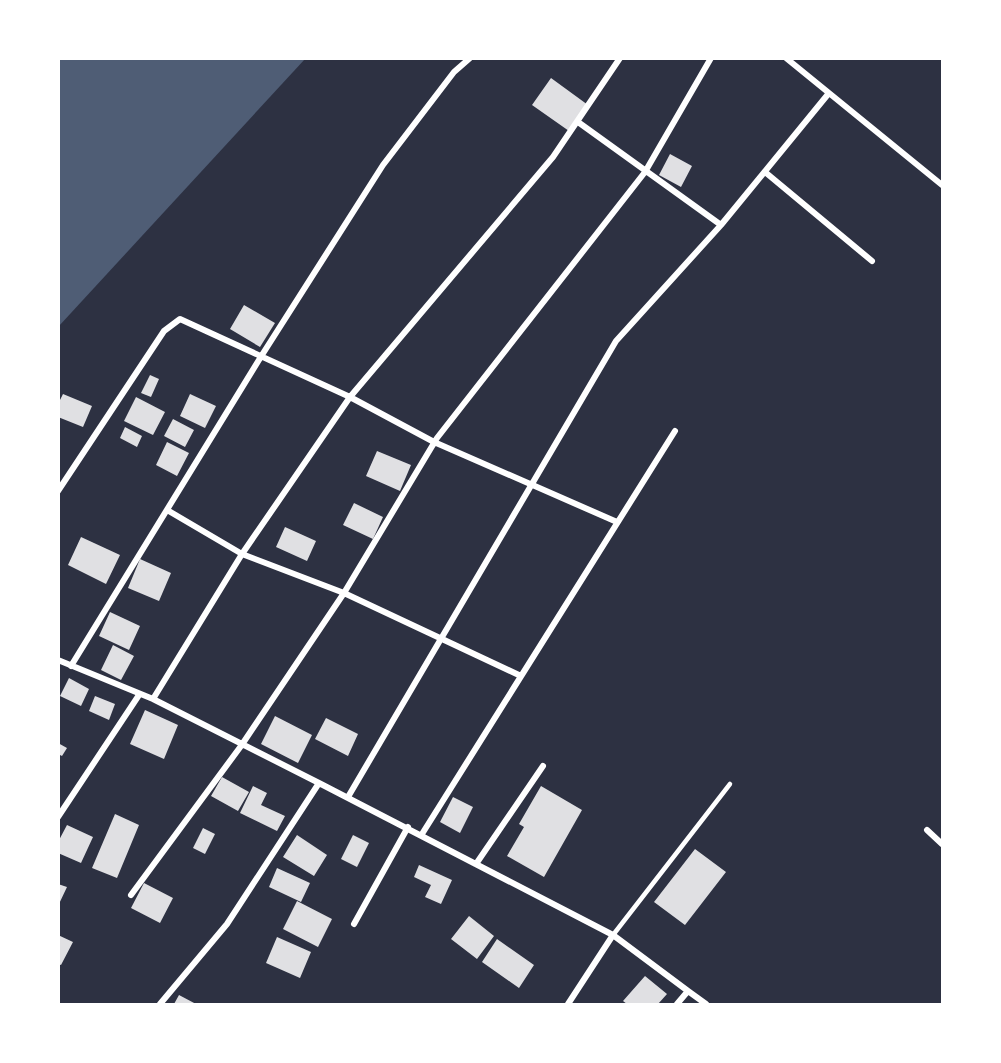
<svg xmlns="http://www.w3.org/2000/svg" width="1001" height="1063" viewBox="0 0 1001 1063" font-family="'PT Serif',serif">
  <style>
    .water { fill: #4f5d75 }
    .building { fill: #e0e0e3 }
    .lines { fill: none; stroke-linecap: round; stroke-linejoin: round }
    .service { stroke: #fff; stroke-width: 4.5 }
    .minor { stroke: #fff; stroke-width: 6 }
  </style>
  <rect width="100%" height="100%" fill="#2d3142"/>
  <!-- water -->
  <path class="water" d="M59,58l246,1 -246,267 -1,-267z"/>
  <!-- building -->
  <path class="building" d="M551,78l37,27 -19,26 -37,-26z
    M670,154l22,12 -11,21 -22,-12z
    M244,305l31,18 -15,24 -30,-18z
    M150,375l9,4 -8,18 -10,-4z
    M63,394l29,12 -9,21 -25,-10v-13z
    M190,394l26,12 -11,22 -25,-12z
    M136,397l29,15 -12,23 -29,-14z
    M173,419l21,11 -9,17 -21,-11z
    M125,427l17,9 -5,11 -17,-9z
    M167,442l22,11 -12,23 -21,-11z
    M377,451l34,14 -11,26 -34,-15z
    M354,503l29,14 -10,22 -30,-14z
    M285,527l31,14 -9,20 -31,-14z
    M81,537l39,18 -14,29 -38,-19z
    M140,559l31,14 -12,28 -31,-13z
    M110,612l30,14 -11,24 -30,-14z
    M113,645l21,11 -13,24 -20,-10z
    M69,678l20,11 -8,17 -21,-10z
    M95,696l20,8 -6,16 -20,-9z
    M145,710l33,15 -14,34 -34,-15z
    M275,716l37,19 -14,28 -37,-19z
    M326,718l32,16 -10,22 -33,-17z
    M58,743l9,5 -5,8 -4,-2z
    M222,777l27,15 -11,19 -27,-15z
    M253,786l14,7 -6,12 24,11 -8,15 -37,-18z
    M541,786l41,24 -38,67 -37,-21 17,-29 -5,-3z
    M453,797l20,10 -13,26 -20,-11z
    M115,814l24,11 -22,53 -25,-10z
    M67,825l26,12 -12,26 -23,-10v-11z
    M203,828l12,6 -10,20 -12,-6z
    M297,835l30,20 -13,21 -31,-19z
    M353,835l16,8 -12,24 -16,-8z
    M695,849l31,23 -41,53 -31,-23z
    M419,865l33,15 -11,24 -16,-7 6,-12 -17,-8z
    M277,868l33,15 -9,19 -32,-15z
    M144,883l29,15 -13,25 -29,-15z
    M58,884l9,3 -9,19z
    M297,901l35,18 -14,28 -35,-18z
    M469,916l25,20 -17,23 -26,-20z
    M58,935l15,7 -12,23 -3,-1z
    M277,937l34,15 -11,26 -34,-15z
    M497,939l37,26 -15,23 -37,-26z
    M645,976l22,18 -9,10h-31l-4,-3z
    M179,995l17,9h-22z"/>
  <g class="lines">
    <!-- service -->
    <path class="service" d="M613,935l117,-151"/>
    <!-- minor -->
    <path class="minor" d="M786,58l156,127
      M578,122l143,103
      M765,172l107,89
      M58,491l106,-160 16,-12 170,78 84,45 183,80
      M167,510l75,44 102,39 177,83
      M58,660l95,39 166,84 -92,141 -67,80
      M71,666l191,-311 121,-190 71,-93 16,-14
      M153,699l89,-145 108,-157 203,-240 67,-99
      M319,783l294,152 75,56 -11,13
      M348,797l268,-456 105,-116 108,-132
      M58,817l81,-122
      M927,830l15,14
      M422,834l253,-403
      M476,864l67,-98
      M131,895l110,-149 103,-153 93,-155 208,-266 66,-114
      M354,924l54,-97
      M688,991l18,13
      M568,1004l45,-69"/>
  </g>
  <!-- border -->
  <rect width="1001" height="1063" fill="none" stroke="#ffffff" stroke-width="120"/>
</svg>
